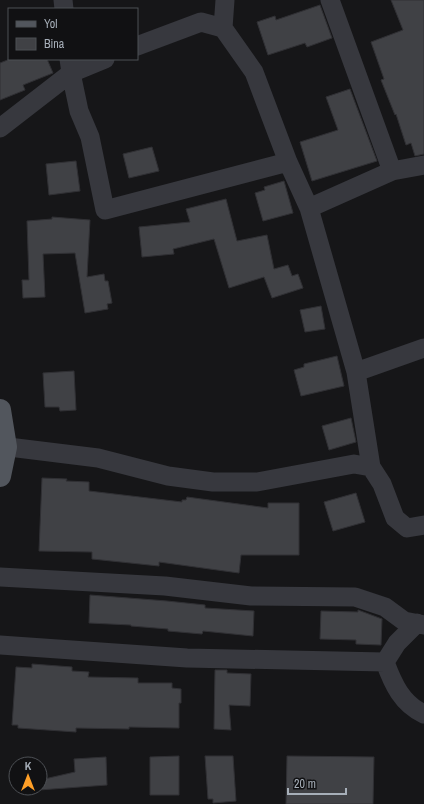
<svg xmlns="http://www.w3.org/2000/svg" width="424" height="804" viewBox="0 0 424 804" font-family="'Archivo Narrow',sans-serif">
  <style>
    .building { fill: #404145; stroke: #303034 }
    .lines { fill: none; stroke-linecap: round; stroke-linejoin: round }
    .minor { stroke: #37383e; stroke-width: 19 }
    .major { stroke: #52565d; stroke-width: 22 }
  </style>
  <rect width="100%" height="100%" fill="#161618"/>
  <!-- building -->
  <path class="building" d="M391,0h33v154l-9,2 -4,-13 -5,2 -10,-31 -1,1 -14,-35 3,-1 -13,-37 32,-12z
    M320,5l12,33 -25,9 -2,-4 -37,12 -11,-33 18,-6 1,4z
    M10,59h37l6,14 -30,12 2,5 -25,10v-37z
    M350,89l27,72 -65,20 -12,-39 38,-12 -12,-33z
    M152,147l7,24 -30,7 -6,-24z
    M76,161l4,30 -31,4 -3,-31z
    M284,181l9,32 -30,8 -8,-28 10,-3 -1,-3z
    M226,199l11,42 30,-6 7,34 14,-4 4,11 6,-2 5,14 -31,10 -8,-21 -35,11 -15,-49 -41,10 1,5 -32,3 -3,-30 51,-5 -4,-13z
    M52,217l38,3 -3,57 17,-3 1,7h3l4,22 -5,1 1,5 -23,4 -10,-60 -32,1 2,43 -22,1 -1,-18h7l-2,-59 25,-2z
    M321,306l4,23 -20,3 -5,-22z
    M337,356l7,30 -43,10 -7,-26 10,-3v-3z
    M74,371l2,39 -16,1 -1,-4h-14l-2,-34z
    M351,418l5,24 -27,8 -7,-24z
    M42,478l25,1 -1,2 23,1v9l93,11v-2h4l1,-3 81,11v-5h31v52h-58l-2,18 -80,-11v4l-67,-7v-7l-53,-1z
    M356,493l9,29 -32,9 -9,-29z
    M90,595l77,6 38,4v3l49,3 -1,25 -50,-5 -1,3 -34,-3v-2l-37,-3v-1l-42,-2z
    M358,610l24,9 -1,26 -25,-1v-4l-36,-1 1,-28 37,1z
    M32,664l40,3v4l17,1 -1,5 50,1v5h34v5l9,1v14h-2v25l-50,-1v2l-53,-1v4l-58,-4v-3h-6l4,-58 16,1z
    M215,670h12v3l24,1 -1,32 -21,-1 2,25 -17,-1z
    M179,756v39h-29v-38z
    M205,756h28l3,45 -23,2v-4h-5z
    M287,756l87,1 -1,47h-87z
    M106,757l1,28 -68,5 1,-10 35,-8 -1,-13z"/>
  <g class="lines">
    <!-- minor -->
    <path class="minor" d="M63,0l1,9
      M330,0l62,171
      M223,28l2,-28
      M137,46l64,-24 22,6 31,44 34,90 21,46 47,164 15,95
      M69,59l2,14 8,38 11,26 15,73 183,-48
      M0,128l71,-55 34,-14
      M309,208l83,-37 32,-6
      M356,372l68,-24
      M0,446l98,12 70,18 45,6h44l97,-18 17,3 11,17 13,34 12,10 17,-3
      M0,577l165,9 86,10 104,1 30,10 19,14 20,4
      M0,645l187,13 198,4c8,22 17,42 39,52
      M385,662l12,-19 20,-20"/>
    <!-- major -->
    <path class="major" d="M0,410l6,37 -6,29"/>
  </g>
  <!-- legend -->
  <rect x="8" y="8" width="130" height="52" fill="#111113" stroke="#4d5055"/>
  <rect x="16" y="21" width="20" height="6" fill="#52565d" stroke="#4d5055"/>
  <text x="44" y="28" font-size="12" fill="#a7afb9">Yol</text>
  <rect x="16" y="38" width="20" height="12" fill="#404145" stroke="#4d5055"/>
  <text x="44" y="48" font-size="12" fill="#a7afb9">Bina</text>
  <!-- north arrow -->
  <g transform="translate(28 776)"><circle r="19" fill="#111113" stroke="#4d5055"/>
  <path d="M0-3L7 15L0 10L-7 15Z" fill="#ff9f27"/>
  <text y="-6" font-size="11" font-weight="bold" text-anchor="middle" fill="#a7afb9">K</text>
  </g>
  <!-- scale -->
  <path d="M288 788v6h58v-6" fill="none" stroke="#a7afb9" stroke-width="2"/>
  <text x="294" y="788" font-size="12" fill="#a7afb9" stroke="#111113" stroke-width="3" paint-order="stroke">20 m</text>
</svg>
